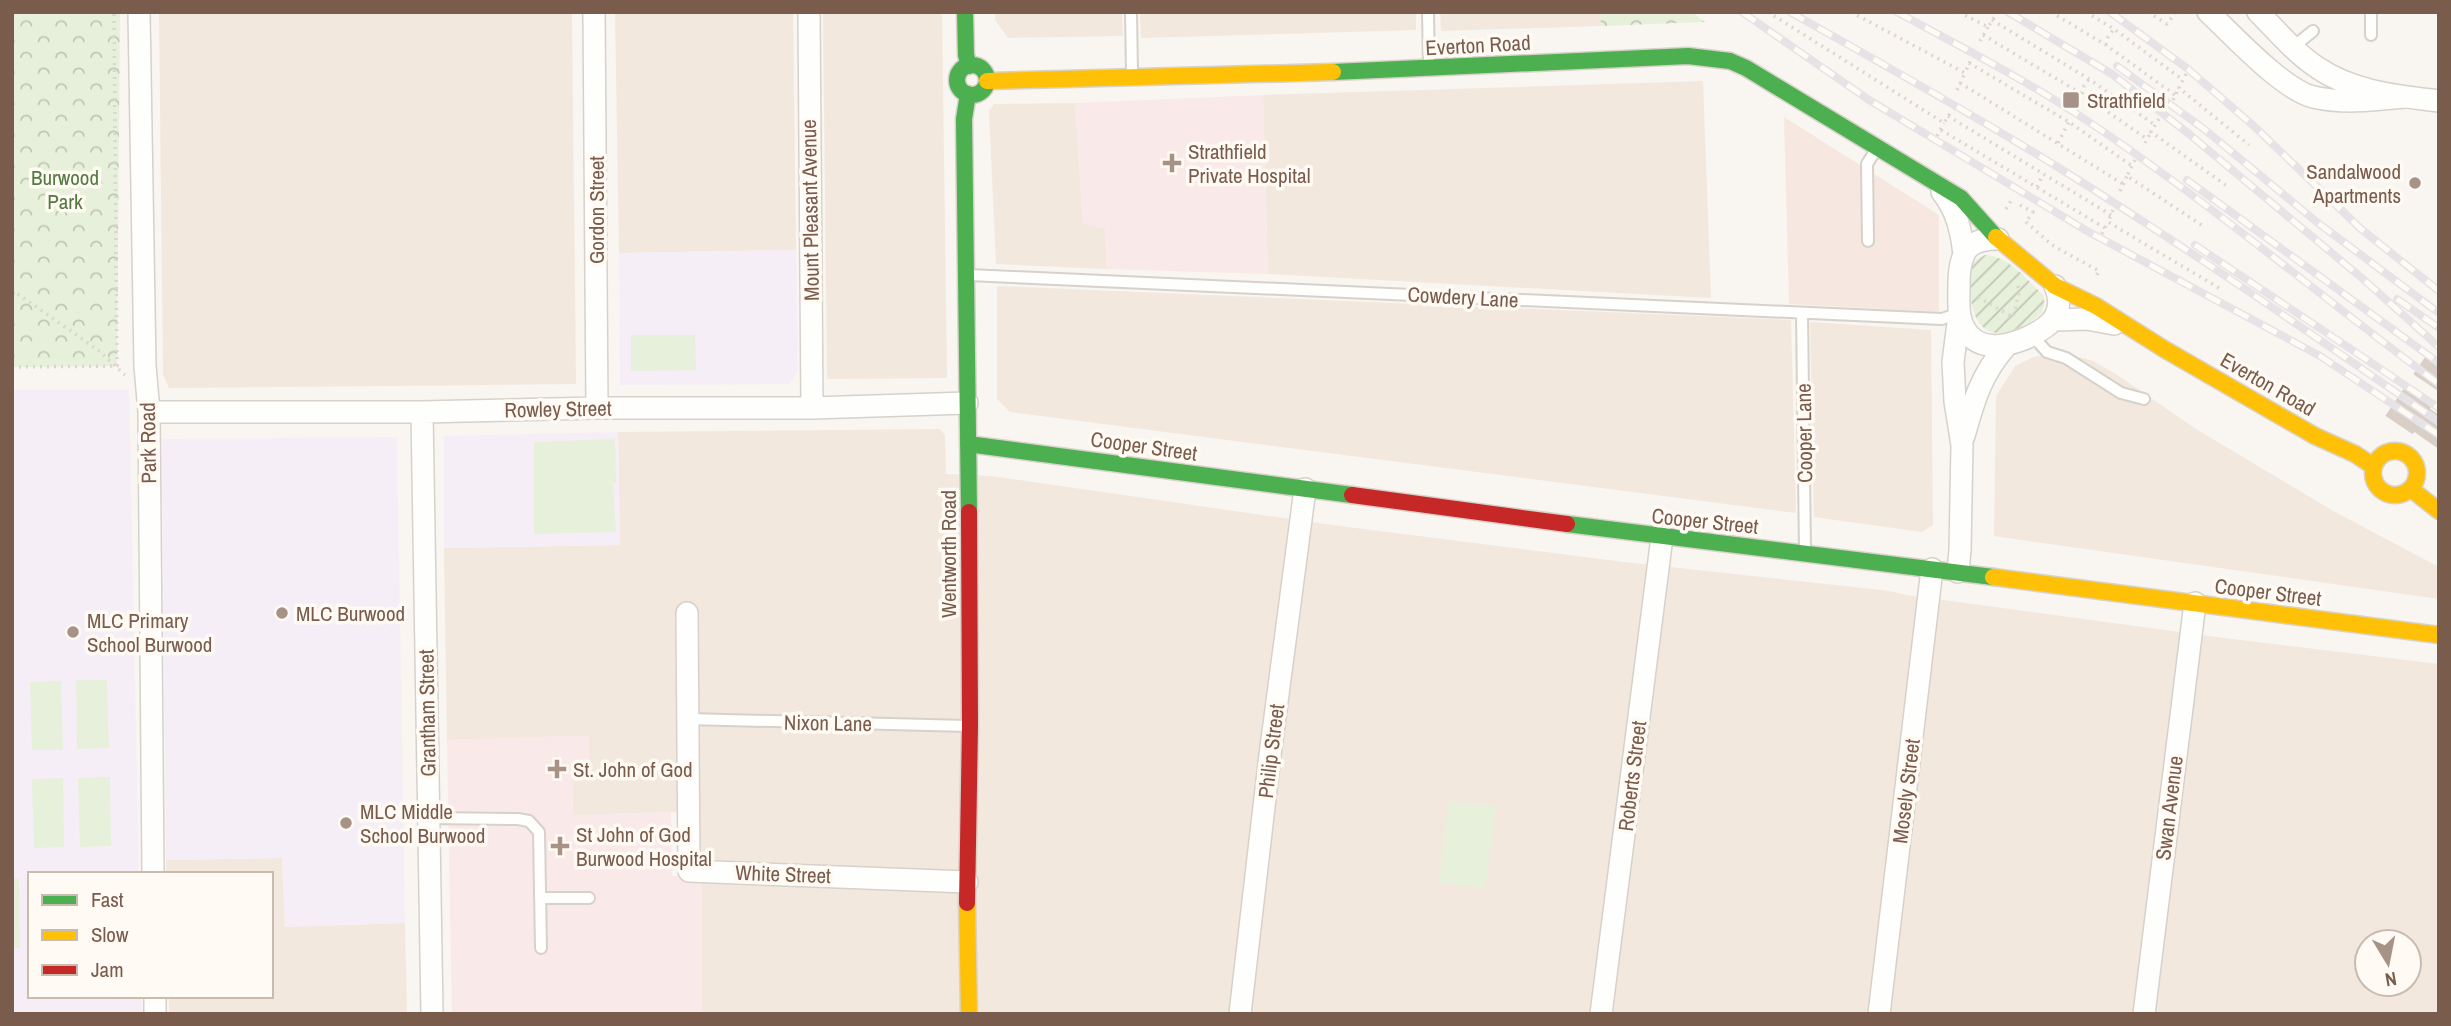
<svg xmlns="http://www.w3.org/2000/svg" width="2451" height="1026" viewBox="0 0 2451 1026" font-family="'Archivo Narrow',sans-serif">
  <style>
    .residential { fill: #f2e8de; fill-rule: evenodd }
    .commercial { fill: #f6e8e1 }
    .education { fill: #f6eef6 }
    .medical { fill: #fae9e9 }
    .grass { fill: #e7f0db }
    .park { fill: url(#park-crowns) }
    .garden { fill: url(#garden-furrows) }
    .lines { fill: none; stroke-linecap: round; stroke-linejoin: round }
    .primary-tunnel { stroke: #d9cfc7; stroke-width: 33; stroke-dasharray: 33 17; stroke-linecap: butt }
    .lane-casing { stroke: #d7d1cb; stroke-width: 14 }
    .street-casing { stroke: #d7d1cb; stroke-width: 24 }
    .fast-casing { stroke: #d9d2cb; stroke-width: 19 }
    .slow-casing { stroke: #d9d2cb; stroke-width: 19 }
    .jam-casing { stroke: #d9d2cb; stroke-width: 19 }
    .path { stroke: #dcd5d0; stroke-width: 3.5; stroke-dasharray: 2 5; stroke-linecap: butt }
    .lane { stroke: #fefefd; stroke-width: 10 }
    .street { stroke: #fefefd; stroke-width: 21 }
    .fast { stroke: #4caf50; stroke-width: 16 }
    .slow { stroke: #ffc107; stroke-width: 16 }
    .jam { stroke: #c62828; stroke-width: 16 }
    .rail-casing { stroke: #e6e3e7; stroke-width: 8 }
    .rail { stroke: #fffaf3; stroke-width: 5; stroke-dasharray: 16; stroke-linecap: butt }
    .poi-dot { fill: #a69286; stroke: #fffaf3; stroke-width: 2.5 }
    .labels { text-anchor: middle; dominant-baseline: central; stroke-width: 7; stroke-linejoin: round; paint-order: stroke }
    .street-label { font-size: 21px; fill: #7a5c4d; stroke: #fffaf3 }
    .poi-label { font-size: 21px; fill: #7a5c4d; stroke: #fffaf3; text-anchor: start }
    .park-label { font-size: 21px; fill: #537a41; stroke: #fffaf3 }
  </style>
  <defs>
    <pattern id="park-crowns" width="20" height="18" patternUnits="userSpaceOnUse" patternTransform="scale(1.75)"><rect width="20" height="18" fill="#e7f0db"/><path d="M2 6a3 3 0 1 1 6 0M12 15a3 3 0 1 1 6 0" fill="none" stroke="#c0c6b4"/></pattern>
    <pattern id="garden-furrows" width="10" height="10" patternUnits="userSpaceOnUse" patternTransform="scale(1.75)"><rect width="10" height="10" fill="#e7f0db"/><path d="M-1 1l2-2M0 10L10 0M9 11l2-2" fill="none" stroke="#c0c6b4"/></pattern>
  </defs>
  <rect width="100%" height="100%" fill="#f9f5f0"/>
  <!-- residential -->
  <path class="residential" d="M159,12h413l4,372 -407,4 -6,-14z
    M615,12h178l3,238 -177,3z
    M823,12h119l5,366 -120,1z
    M995,12h127l1,24 -115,2 -13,-18z
    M1140,12h276v18l-275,8z
    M1440,12h160l1,14 -160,5z
    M1703,81l8,217 -443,-24 -5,-179z
    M1075,103l8,120 23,5v41l-110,-5 -7,-153 5,-7z
    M997,286l794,34 5,193 -786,-101 -13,-13z
    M1810,322l121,8 2,195 -11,7 -108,-15z
    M2061,352l32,9 23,13 80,55 139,83 104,55v32l-445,-63 2,-140 19,-30 18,-9z
    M940,429l5,6 1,39 45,2 341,49 292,37 266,29 16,4 318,43 215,26v350h-1737v-129l-6,-71 -25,-2 -98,3 -1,-34 17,-1v-44l-142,4 -3,-192 176,-3 -2,-113zM2367,942h42v42h-42z
    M282,858l3,69 120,-4 2,91h-238v-18h102v-122h-105v-14z"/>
  <!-- commercial -->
  <path class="commercial" d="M1784,117l155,98v97l-150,-8z"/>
  <!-- education -->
  <path class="education" d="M796,250l2,122 -9,12 -169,1 -1,-132z
    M12,390h117l10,484h-109v122h111l1,18h-130z
    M618,432l2,113 -176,3v-112z
    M397,437l8,486 -120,4 -3,-69 -116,2 -4,-421z"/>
  <!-- medical -->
  <path class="medical" d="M1263,95l5,179 -162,-5 -1,-40 -22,-5 -8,-121z
    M558,736h31v44l-17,1 1,34 98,-3 1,64h23l7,9v129h-250l-5,-274z"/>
  <!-- grass -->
  <path class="grass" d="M631,335h64l1,35 -65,1z
    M615,439l1,44h-3l3,49 -82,2v-92z
    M76,680h31l2,68 -32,1z
    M61,681l2,69h-31l-2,-68z
    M110,777l1,69 -31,1 -2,-69z
    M63,778l1,69 -30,1 -2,-69z
    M1449,801l47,5 -11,82 -46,-6z
    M12,879h7l1,69h-8z"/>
  <!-- park -->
  <path class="park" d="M12,12h108l-3,354 -105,1z
    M1600,12h92l13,10 -104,4z"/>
  <!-- garden -->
  <path class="garden" d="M1985,255c24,1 41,24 58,40 4,12 -1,20 -12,26 -35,23 -58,13 -61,-30 -1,-8 -2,-19 2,-26 4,-5 8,-8 13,-10z"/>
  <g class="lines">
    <!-- primary-tunnel -->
    <path class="primary-tunnel" d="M2399,425l40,-59
      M2423,438l16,-23"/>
    <!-- lane casing -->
    <g class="lane-casing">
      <path id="lane" d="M1131,12l1,61
        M1428,12l1,53
        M2371,35v-23
        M2293,47l20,-16
        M1868,241l-1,-77 10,-16
        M969,275l973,44 17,-6
        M1802,313l3,238
        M2035,333l4,10 8,9 19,6 55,35 23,6
        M687,719l281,7
        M429,818l89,1 11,2 10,11 2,116
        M540,898h49"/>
    </g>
    <!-- street casing -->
    <g class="street-casing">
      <path id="street" d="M139,12l6,354 4,46 4,462
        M594,12l3,396
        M809,12l3,396
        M2208,12c25,23 74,77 105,85 30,7 62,3 92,0
        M2258,12c19,19 37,41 60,56 35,24 80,28 121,33
        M1942,192c15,19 19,38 22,62
        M1998,239c-11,0 -22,1 -30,9 -8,10 -9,24 -9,36 0,10 -1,22 1,32 10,45 58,30 84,12 15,-10 18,-26 11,-42
        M2054,320l33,-1 27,5
        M149,412h273l175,-4h215l155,-5
        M422,412l10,602
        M1964,436c10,-36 17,-61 42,-90
        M1958,572l2,-22 2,-105 -7,-44 -2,-39 6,-47
        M687,613l2,258 278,11
        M155,996v18
        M1240,1014l30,-259 35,-266
        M1601,1014l61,-477
        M1879,1014l53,-445
        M2144,1014l51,-411"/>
    </g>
    <!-- fast casing -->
    <g class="fast-casing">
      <path id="fast" d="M965,12l1,43 3,11
        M957 80a15 15 0 1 1 30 0a15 15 0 1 1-30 0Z
        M1333,72l355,-16 42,5 16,7 215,130 35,39
        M968,94l-4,25 5,393
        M968,444l384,51
        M1567,524l426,53"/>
    </g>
    <!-- slow casing -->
    <g class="slow-casing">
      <path id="slow" d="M987,81l346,-9
        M1996,237l59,49 41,20 68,43 151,87 40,18 18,12
        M2373 473a22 22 0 1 1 44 0a22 22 0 1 1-44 0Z
        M2411,489l28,22
        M1993,577l446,58
        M967,903l2,111"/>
    </g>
    <!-- jam casing -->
    <g class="jam-casing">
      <path id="jam" d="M1352,495l215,29
        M967,903l3,-177 -1,-214"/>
    </g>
    <!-- path -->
    <path class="path" d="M1768,12l176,111 8,-13
      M1851,12l114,61 7,-16
      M1959,12l29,15 8,-12
      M2051,12l55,33 69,50
      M2086,12l28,17 69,51
      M2148,12l19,12 9,-12
      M1992,20l97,59 66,46
      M1983,35l99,59 65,45
      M1980,41l8,-14
      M2106,45l2,-8 6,-8
      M1969,63l100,59 63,44
      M2186,74l-7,14 70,57
      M1960,83l163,101
      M1957,90l8,-17
      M2082,94l2,-8 5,-7
      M2173,100l6,-12
      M1948,116l163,99
      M2159,119l-8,13 76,54
      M1941,130l164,98
      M1937,136l7,-13
      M2058,143l11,-21
      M2145,143l6,-11
      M2135,160l-8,16 76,50
      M2037,187l6,-13
      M2120,191l7,-15
      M2020,205l13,7 -8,11
      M2006,209l6,-10
      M2113,210l-5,12 111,66
      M2026,222l26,23 47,26 -4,7
      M2102,234l6,-12
      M12,290l86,60 27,25
      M1978,297l35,20 6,-24 -1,-7
      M12,367l105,-1 -3,-354
      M12,588l7,1"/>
    <!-- lane -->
    <use href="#lane" class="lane"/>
    <!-- street -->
    <use href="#street" class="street"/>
    <!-- fast -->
    <use href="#fast" class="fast"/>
    <!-- slow -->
    <use href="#slow" class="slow"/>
    <!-- jam -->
    <use href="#jam" class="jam"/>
    <!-- rail casing -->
    <g class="rail-casing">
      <path id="rail" d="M1742,12l127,88 218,131 233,125 119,79
        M1790,12c89,50 179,100 266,154 130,81 257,169 383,256
        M1897,12c64,35 129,68 189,108 122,81 235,177 353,264
        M2008,12l104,62 77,60 174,145 76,68
        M2110,12l78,57 68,59 105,101 78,62
        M2117,66l87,63 114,94 121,90
        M2187,180l252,183
        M2195,245l244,163
        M2397,299l42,29"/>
    </g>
    <!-- rail -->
    <use href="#rail" class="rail"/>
  </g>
  <!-- markers -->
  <g class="poi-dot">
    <rect x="2062" y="91" width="18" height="18" rx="3.5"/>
    <path d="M1168.5 152.5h7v7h7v7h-7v7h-7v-7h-7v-7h7z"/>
    <circle cx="2415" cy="183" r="7"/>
    <circle cx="282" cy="613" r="7"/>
    <circle cx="73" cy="632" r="7"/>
    <path d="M553.5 758.5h7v7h7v7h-7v7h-7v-7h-7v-7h7z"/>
    <circle cx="346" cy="823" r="7"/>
    <path d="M556.5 835.5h7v7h7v7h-7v7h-7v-7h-7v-7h7z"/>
  </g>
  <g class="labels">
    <!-- street labels -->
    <g class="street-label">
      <text transform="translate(1478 45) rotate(-3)">Everton Road</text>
      <text transform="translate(596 210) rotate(-90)">Gordon Street</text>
      <text transform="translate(810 210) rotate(-91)">Mount Pleasant Avenue</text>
      <text transform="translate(1463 297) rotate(3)">Cowdery Lane</text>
      <text transform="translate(2268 384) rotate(30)">Everton Road</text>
      <text transform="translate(558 409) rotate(-1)">Rowley Street</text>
      <text transform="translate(1804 433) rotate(-91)">Cooper Lane</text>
      <text transform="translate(148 443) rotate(-91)">Park Road</text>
      <text transform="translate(1144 446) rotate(8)">Cooper Street</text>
      <text transform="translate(1705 521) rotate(6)">Cooper Street</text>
      <text transform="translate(948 554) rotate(-90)">Wentworth Road</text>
      <text transform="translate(2268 592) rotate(7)">Cooper Street</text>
      <text transform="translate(427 713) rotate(-91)">Grantham Street</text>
      <text transform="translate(828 723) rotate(1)">Nixon Lane</text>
      <text transform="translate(1271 751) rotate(-83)">Philip Street</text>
      <text transform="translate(1632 776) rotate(-83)">Roberts Street</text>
      <text transform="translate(1906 791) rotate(-83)">Mosely Street</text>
      <text transform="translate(2169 808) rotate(-83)">Swan Avenue</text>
      <text transform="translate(783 874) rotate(2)">White Street</text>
    </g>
    <!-- poi labels -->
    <g class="poi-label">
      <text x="2087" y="100">Strathfield</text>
      <text x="1188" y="151">Strathfield<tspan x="1188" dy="24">Private Hospital</tspan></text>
      <text x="2401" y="171" text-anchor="end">Sandalwood<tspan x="2401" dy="24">Apartments</tspan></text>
      <text x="296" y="613">MLC Burwood</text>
      <text x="87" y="620">MLC Primary<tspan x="87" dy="24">School Burwood</tspan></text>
      <text x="573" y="769">St. John of God</text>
      <text x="360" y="811">MLC Middle<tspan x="360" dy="24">School Burwood</tspan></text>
      <text x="576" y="834">St John of God<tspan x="576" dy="24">Burwood Hospital</tspan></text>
    </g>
    <!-- park labels -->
    <g class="park-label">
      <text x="65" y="177">Burwood<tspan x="65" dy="24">Park</tspan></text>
    </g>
  </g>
  <!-- border -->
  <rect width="2451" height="1026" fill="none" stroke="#7a5c4d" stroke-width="28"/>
  <!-- legend -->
  <rect x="28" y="872" width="245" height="126" fill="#fffaf3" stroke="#cabbb1" stroke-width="2"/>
  <rect x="42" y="895" width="35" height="10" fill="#4caf50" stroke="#cabbb1" stroke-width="2"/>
  <text x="91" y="907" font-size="21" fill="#7a5c4d">Fast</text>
  <rect x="42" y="930" width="35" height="10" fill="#ffc107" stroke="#cabbb1" stroke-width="2"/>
  <text x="91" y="942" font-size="21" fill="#7a5c4d">Slow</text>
  <rect x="42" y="965" width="35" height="10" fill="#c62828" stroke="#cabbb1" stroke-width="2"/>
  <text x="91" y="977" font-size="21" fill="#7a5c4d">Jam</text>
  <!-- north arrow -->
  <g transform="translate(2388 963) rotate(170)"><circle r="33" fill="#fffaf3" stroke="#cabbb1" stroke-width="2"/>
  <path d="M0-5L12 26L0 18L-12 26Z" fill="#a69286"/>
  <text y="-10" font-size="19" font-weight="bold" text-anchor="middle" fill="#7a5c4d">N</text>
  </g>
</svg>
